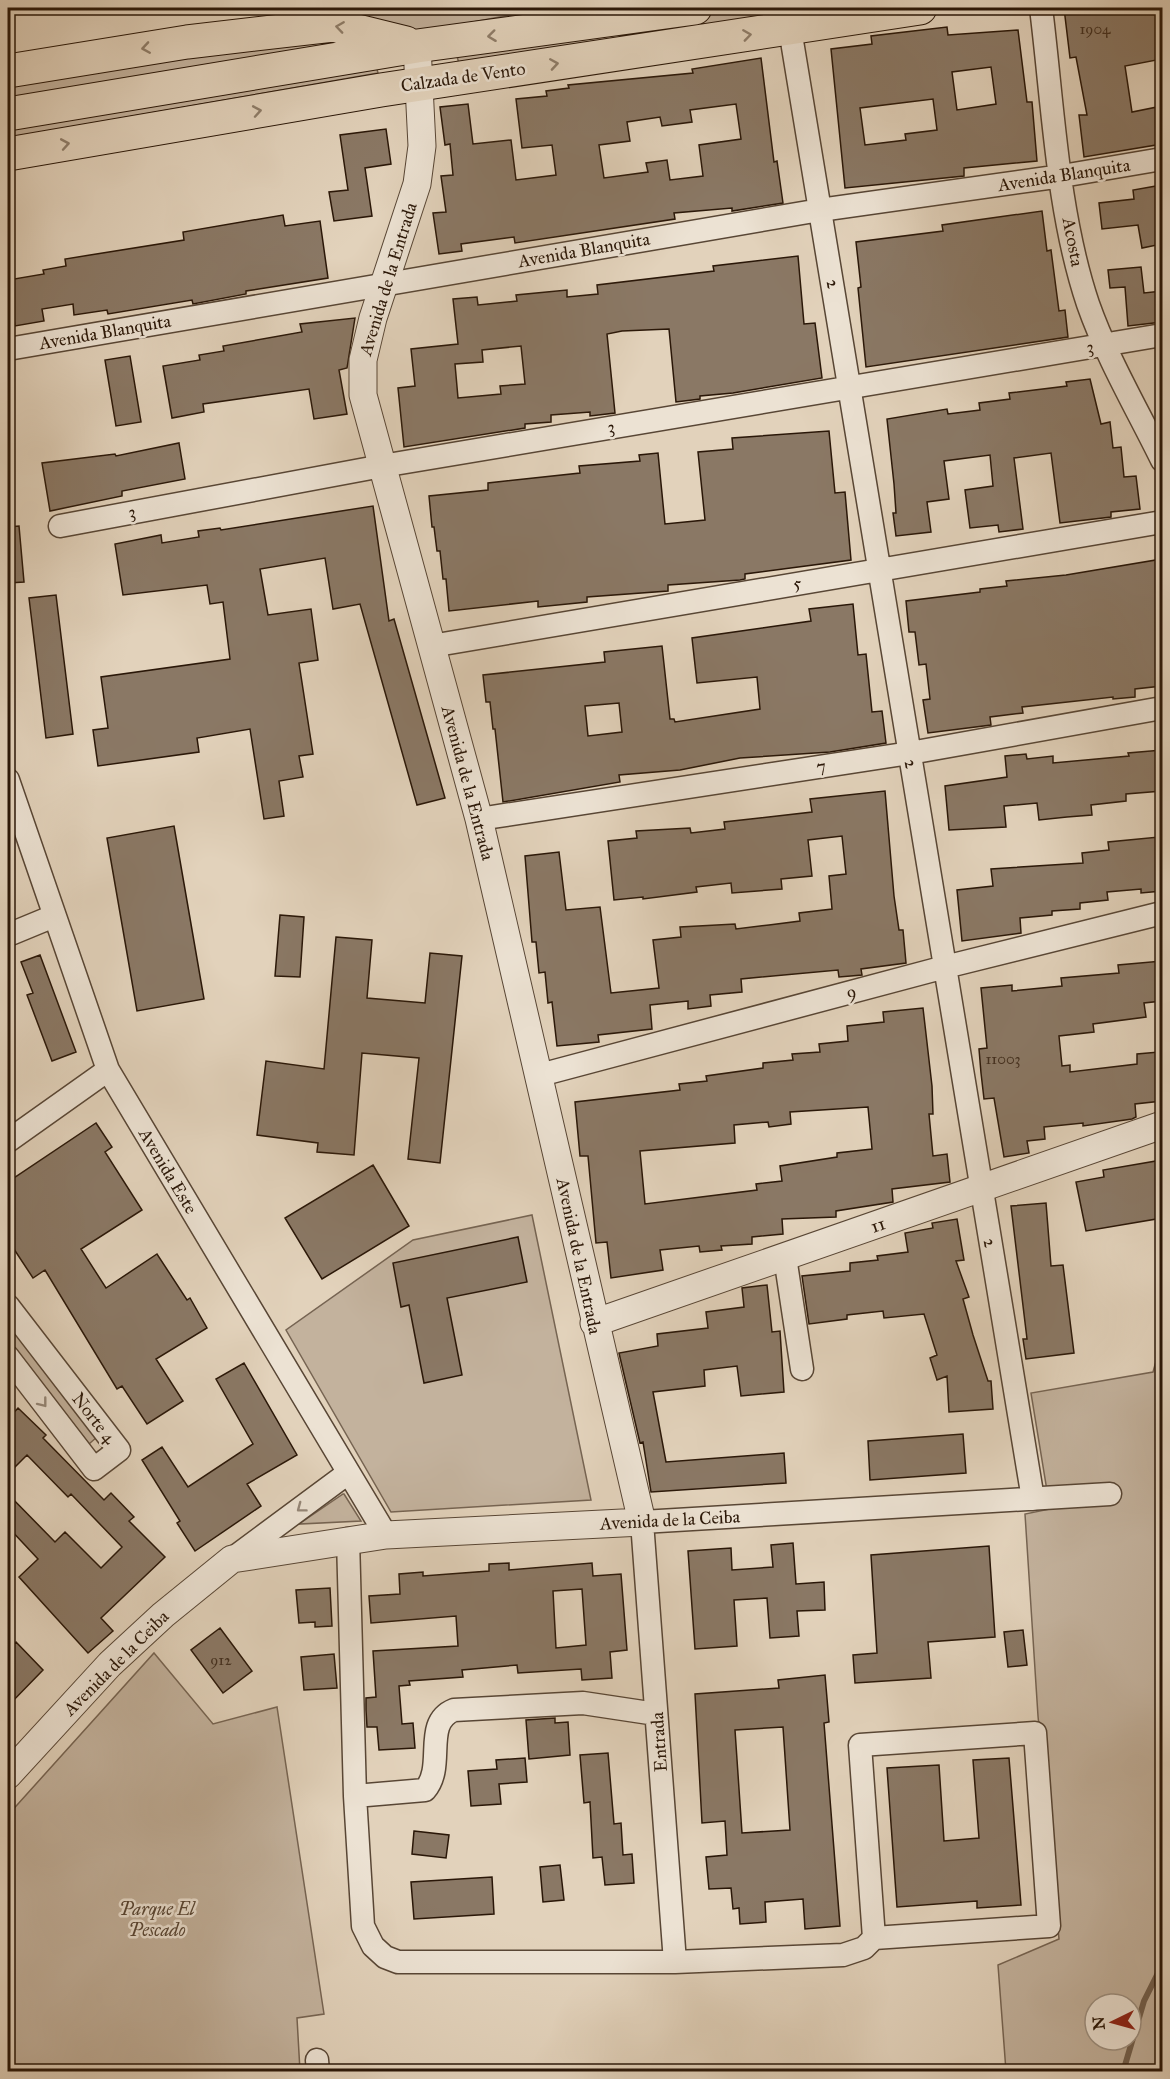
<svg xmlns="http://www.w3.org/2000/svg" width="1170" height="2079" viewBox="0 0 1170 2079" font-family="'IM FELL Great Primer',serif">
  <style>
    .green { fill: #c3b29d; stroke: #766452; stroke-width: 1.5; fill-rule: evenodd }
    .lines { fill: none; stroke-linecap: round; stroke-linejoin: round }
    .stream { stroke: #73614f; stroke-width: 6 }
    .building { fill: #8a7865; stroke: #2a1708; stroke-width: 1.5; fill-rule: evenodd }
    .minor-casing { stroke: #584635; stroke-width: 25 }
    .tertiary-casing { stroke: #584635; stroke-width: 29 }
    .primary-casing { stroke: #2a1708; stroke-width: 35 }
    .minor { stroke: #ece2d3; stroke-width: 22 }
    .tertiary { stroke: #ece2d3; stroke-width: 27 }
    .primary { stroke: #e2d2bb; stroke-width: 33 }
    .oneway { stroke: #8f7e6a }
    .oneway2 { stroke: #958778 }
    .labels { text-anchor: middle; dominant-baseline: central; stroke-width: 5; stroke-linejoin: round; paint-order: stroke }
    .number-label { font-size: 15px; fill: #422f1f }
    .street-label { font-size: 18px; fill: #2a1708; stroke: #ece2d3 }
    .park-label { font-size: 18px; font-style: italic; fill: #584635; stroke: #ece2d3 }
  </style>
  <rect width="100%" height="100%" fill="#e2d2bb"/>
  <filter id="stains"><feTurbulence type="fractalNoise" baseFrequency=".00333" numOctaves="4"/><feColorMatrix values="0 0 0 0 .2 0 0 0 0 .09 0 0 0 0 .02 0 0 0 .5 -.17"/></filter>
  <radialGradient id="worn" r=".72"><stop offset=".6" stop-color="#630" stop-opacity="0"/><stop offset="1" stop-color="#630" stop-opacity=".3"/></radialGradient>
  <!-- green -->
  <path class="green" d="M316,8h232l-144,27z
    M747,8h98l-386,56 -2,-8z
    M337,37l22,5 -351,57v-15z
    M375,62l3,11 -370,65v-12z
    M532,1215l59,285 -200,12 -105,-182 127,-90z
    M8,1322l89,115 -8,7 -81,-104z
    M1162,1340v731h-156l-8,-106 61,-26 -21,-223 -13,-202 25,-5 -19,-116 122,-21zM1095,2004h36v36h-36z
    M344,1494l17,27 -62,3 44,-30z
    M154,1653l59,71 64,-17 47,307 -27,4 3,53h-292v-256z"/>
  <g class="lines">
    <!-- stream -->
    <path class="stream" d="M1123,2072l21,-71 18,-36"/>
  </g>
  <!-- building -->
  <path class="building" d="M1064,8h98v51l-37,7 7,46 30,-6v38l-78,13 -5,-42h8l-11,-58 -6,1z
    M947,27l1,8 70,-5 9,72h5l5,59 -73,7v8l-119,12 -14,-139 41,-5 -1,-8zM991,67l5,37 -39,6 -5,-38zM933,99l4,31 -32,4 1,6 -41,5 -5,-37z
    M761,58l13,104 3,-1 6,42 -51,8v-3l-58,5 1,6 -160,24 -1,-6 -53,7 1,7 -23,3 -6,-41 13,-1 -5,-36 12,-1 -3,-31 -5,1 -5,-38 28,-3 5,40 38,-4 5,40 40,-5 -4,-30 -30,3 -6,-49 31,-3 -1,-5 23,-3 -1,-3 125,-12 -1,-4zM736,104l5,35 -42,6 4,31 -33,4 -3,-20 -21,3 2,9 -44,6 -5,-33 31,-4 -3,-19 33,-5 2,9 30,-4 -2,-12z
    M386,129l5,35 -26,4 7,48 -38,5 -5,-29 19,-2 -8,-55z
    M1162,185v59l-20,4 -4,-23 -36,4 -3,-26 35,-4 -1,-9z
    M1042,211l5,40 4,-1 8,61 6,-1 3,27 -202,30 -8,-79 3,-1 -5,-45 87,-11 -1,-6z
    M283,215l2,11 35,-5 8,57 -82,13v3l-53,10 -1,-4 -84,14 -1,-4 -33,5 -1,-11 -31,5 2,12 -29,5 -7,-46 36,-6 -1,-4 23,-4 -1,-7 119,-19 -1,-8z
    M798,256l6,68 11,-1 7,55 -89,15 -33,3v3l-24,3 -7,-73 -47,2 -15,3 8,79 -25,3v-4l-39,3v7l-26,2v4l-121,19 -6,-59 17,-2 -4,-37 47,-5 -5,-45 24,-2 1,8 39,-4 -1,-6 51,-5v7l31,-3 -1,-9 117,-14 -1,-5zM521,346l4,38 -25,2 1,8 -43,4 -3,-34 28,-2 -1,-12z
    M1141,267l3,26 18,-2v31l-34,4 -3,-39 -15,1 -2,-18z
    M355,318l-8,50 -8,2 8,44 -33,5 -5,-30 -106,15 1,8 -32,6 -9,-52 37,-6 -1,-5 25,-4 -1,-5 79,-14 -2,-8z
    M130,356l11,66 -25,4 -11,-66z
    M1090,379l11,45 9,-2 3,26 8,-1 3,30 12,-1 4,33 -29,3v5l-51,6 -9,-70 -37,5 9,71 -24,3 -1,-7 -28,3 -5,-38 28,-4 -3,-31 -46,6 5,38 -22,3 4,30 -35,4 -3,-23h3l-2,-29 -7,-65 60,-10 1,5 32,-4 -1,-7 31,-4 -1,-6 58,-7 -1,-4z
    M829,431l6,62 10,-1 6,68 -106,14v5l-5,1 -72,5v6l-81,6v5l-49,5v-6l-89,10 -3,-32h-3l-3,-28h-3l-3,-24h-2l-3,-31 59,-6v-7l92,-10 -1,-7 61,-5 -1,-6 19,-2 7,71 40,-4 -7,-68 35,-3 -1,-11z
    M179,443l6,36 -63,12v5l-72,15 -8,-48 73,-9 1,2z
    M373,506l16,115 5,-2 51,179 -28,7 -57,-201 -27,5 -8,-51 -65,11 8,46 43,-6 7,51 -19,3 14,91 -14,2 4,21 -24,4 5,35 -20,3 -14,-90 -53,9 2,14 -101,14 -5,-36 15,-2 -7,-51 129,-18 -7,-57 -13,2 -3,-19 -84,10 -8,-51 46,-9 1,8 37,-6 -1,-6 22,-3 1,2z
    M19,526l5,56 -16,1v-56z
    M1162,559v127l-27,3v8l-22,2v-2l-91,10 1,6 -33,4 1,8 -63,8 -5,-33 7,-1 -4,-35 -7,1 -4,-33h-6l-3,-31 74,-9v-3l27,-3 -1,-5 60,-6z
    M56,595l17,139 -27,4 -17,-140z
    M853,604l5,51 8,-1 6,58 10,-1 4,32 -56,9 -90,6 -60,12 -61,5 1,7 -117,20 -8,-73h-2l-3,-27h-4l-3,-27 122,-13 -1,-10 58,-6 8,73h4l1,3 85,-13 -3,-32 -60,6 -5,-45 119,-17 -2,-12zM619,703l3,29 -34,4 -3,-30z
    M1162,750v41l-36,3v7l-35,4 1,10 -25,2 -28,3 -2,-17 -33,3 2,21 -57,3 -4,-44 62,-9 -2,-21 21,-2 1,5 26,-3v7l76,-7 -1,-3z
    M885,791l9,105 5,34h4l3,33 -45,6 1,6 -23,2 -1,-7 -97,9 1,13 -32,3 1,11 -23,3v-8l-38,4 2,24 -54,6 1,7 -42,4 -5,-44 -4,1 -3,-31 -6,1 -3,-31h-4l-7,-86 34,-4 7,58 34,-3 11,86 48,-5 -6,-48 28,-3 -1,-10 55,-3 1,5 33,-4 31,-4 -1,-8 33,-4 -3,-33 17,-2 -4,-38 -34,4 4,36 -31,3 1,10 -50,4 -1,-10 -35,4 1,5 -54,7v-2l-29,3 -6,-59 29,-3 -1,-7 54,-3 1,5 34,-4 -1,-7 88,-10 -2,-13z
    M174,826l30,173 -67,12 -30,-173z
    M1159,837l3,54 -21,2v-4l-34,3 1,8 -28,3v6l-28,2v4l-32,3 1,15 -59,8 -5,-51 36,-4 -2,-17 92,-6 -1,-10 27,-3 -1,-8z
    M280,915l24,2 -4,60 -25,-1z
    M336,937l36,3 -5,58 58,5 5,-50 32,3 -22,207 -32,-4 11,-101 -57,-5 -8,102 -37,-3 1,-9 -61,-8 9,-74 58,8z
    M40,955l36,97 -24,9 -25,-66 6,-2 -12,-31z
    M1162,961v40l-18,2 2,14 -53,7 1,8 -35,4 3,30 8,-1v7l67,-8v-10l22,-2 3,49 -27,3 1,13 -4,2 -49,7v-3l-39,4 1,12 -18,2 2,12 -25,4 -10,-59 -10,1 -3,-26 -2,-24 8,-1 -6,-60 31,-3v6l50,-5 -1,-8 58,-5 -1,-8z
    M923,1008l9,78 1,28h-4l4,42 14,-2 3,28 -58,7 1,13 -57,9v6l-54,2 1,15 -31,3v7l-31,2 1,4 -22,2 -1,-6 -39,4 3,20 -52,8 -4,-36 -11,1 -8,-87h-8l-5,-54 105,-12 -1,-6 28,-3 -1,-5 57,-8v-5l30,-3 -1,-6 28,-2 -1,-8 29,-3 -1,-15 37,-4 -1,-10zM868,1107l4,42 -35,4v4l-57,9 2,15 -26,3 1,6 -112,14 -5,-53 95,-8 -1,-18 34,-3 1,5 22,-3 -1,-12z
    M96,1123l16,24 -7,5 37,58 -61,39 25,39 51,-34 30,46 3,-2 17,30 -51,31 27,42 -36,23 -25,-38 -5,3 -72,-119 -12,8 -25,-38v-58z
    M1162,1160v58l-76,13 -10,-49 28,-5 -1,-7z
    M373,1165l36,61 -87,53 -37,-61z
    M1046,1203l5,63 12,-1 11,88 -48,6 -3,-20h4l-16,-133z
    M957,1219l7,41 -8,1 13,36 -6,2 10,36 15,46h3l2,28 -44,3 -2,-36 -10,4 -7,-22 7,-3 -13,-41 -40,4 -1,-7 -36,4v4l-38,5 -7,-48 48,-5v-8l28,-3 -1,-4 31,-4 -3,-19 28,-5 -1,-5z
    M518,1237l9,45 -80,16 15,77 -38,8 -15,-78 -8,2 -8,-44z
    M767,1285l5,47 8,-1 4,61 -43,4 -4,-30 -33,4 1,16 -52,6 13,70 118,-9 2,30 -135,9 -8,-50 -3,1 -21,-90 39,-7 -1,-12 51,-6 -2,-16 38,-5 -2,-19z
    M244,1363l53,92 -50,29 14,22 -66,45 -18,-28 3,-2 -38,-61 20,-13 26,40 65,-43 -37,-65z
    M18,1408l28,27 -3,3 61,62 7,-7 23,24 -5,4 36,36 -64,61 12,13 -25,22 -69,-76 19,-18 -30,-32v-33l47,48 10,-10 36,36 21,-21 -51,-53 -3,3 -41,-42 -19,19v-55z
    M963,1434l3,39 -96,7 -2,-39z
    M793,1543l3,41 28,-2 1,28 -28,1 2,25 -29,2 -3,-40 -33,2 3,46 -42,3 -7,-98 43,-3 1,22 41,-3 -2,-22z
    M989,1546l6,91 -67,5 3,36 -76,5 -2,-28 24,-2 -6,-98z
    M509,1563v7l83,-7 1,13 28,-2 6,76 -17,2 2,26 -30,2 -1,-11 -63,4 -1,-8 -55,5 1,7 -54,4 1,4 -11,1 3,38 11,-1 2,25 -36,2 -2,-23h-10l-1,-17v-12l10,-1 -3,-46 85,-5 -2,-30 -85,7 -2,-27 31,-2 -1,-20 24,-2v4l66,-5v-7zM582,1589l4,56 -30,3 -3,-57z
    M330,1588l2,38 -17,1v-5l-16,1 -3,-33z
    M220,1628l32,43 -29,22 -32,-43z
    M1023,1630l4,35 -19,2 -4,-35z
    M16,1642l27,28 -35,36v-56z
    M334,1654l3,34 -33,2 -3,-33z
    M825,1675l4,47 -5,1 16,203 -35,3 -2,-30 -38,3 1,20 -26,2 -1,-16 -6,1 -2,-21 -22,1 -3,-32 21,-2 -2,-34 -23,2 -7,-129 84,-6 -1,-8zM783,1727l7,103 -48,3 -7,-103z
    M555,1718v5l13,-1 2,33 -41,4 -3,-39z
    M608,1753l6,71 7,-1 2,32 9,-1 2,29 -29,2 -3,-28 -9,1 -3,-56 -6,1 -4,-48z
    M525,1758l2,24 -28,2 2,20 -30,2 -3,-35 29,-2 -1,-9z
    M1009,1758l12,147 -44,3v-7l-80,6 -10,-139 52,-3 5,76 35,-3 -6,-78z
    M414,1831l35,4 -3,23 -34,-4z
    M560,1865l4,35 -21,2 -3,-35z
    M492,1877l2,37 -80,5 -3,-37z"/>
  <g class="lines">
    <!-- minor casing -->
    <g class="minor-casing">
      <path id="minor" d="M1041,8c12,96 16,204 47,296 19,54 49,105 74,156
        M790,29l243,1470
        M8,349l812,-139 242,-34 100,-17
        M60,526l322,-60 780,-131
        M431,646l731,-124
        M8,780l100,290 278,465
        M479,819l431,-66 252,-45
        M8,935l46,-19
        M540,1075l405,-108 217,-54
        M8,1141l100,-71
        M785,1257l17,112
        M8,1306l111,144 -25,19 -86,-112
        M348,1539l7,257 8,130 10,20 12,11 13,5h277l168,-7 21,-7 10,-10 175,-12 -14,-193 -175,12 14,193
        M232,1559l116,-86
        M355,1796l70,-6c21,-24 -3,-67 29,-80l129,-7 73,11
        M675,1962l-33,-440 468,-28
        M317,2060l1,12"/>
    </g>
    <!-- tertiary casing -->
    <g class="tertiary-casing">
      <path id="tertiary" d="M594,1323l568,-198
        M8,1775l102,-111 53,-49 69,-56 154,-24 256,-13 -163,-703 -116,-424v-35l10,-42 44,-134 5,-38 -5,-100"/>
    </g>
    <!-- primary casing -->
    <g class="primary-casing">
      <path id="primary" d="M8,71l179,-29 146,-17 73,18
        M8,114l409,-68 278,-38
        M8,154l373,-64 539,-82"/>
    </g>
    <!-- minor -->
    <use href="#minor" class="minor"/>
    <!-- tertiary -->
    <use href="#tertiary" class="tertiary"/>
    <!-- primary -->
    <use href="#primary" class="primary"/>
  </g>
  <!-- one-way arrows -->
  <defs><path id="oneway-chevron" d="M-2-3.5L2.5 0L-2 3.5" fill="none" stroke-width="1.6" stroke-linecap="round" stroke-linejoin="round" transform="scale(1.5)"/></defs>
  <g class="oneway">
    <use href="#oneway-chevron" transform="translate(340 27) rotate(-172)"/>
    <use href="#oneway-chevron" transform="translate(747 35) rotate(-8)"/>
    <use href="#oneway-chevron" transform="translate(492 36) rotate(173)"/>
    <use href="#oneway-chevron" transform="translate(146 48) rotate(171)"/>
    <use href="#oneway-chevron" transform="translate(554 64) rotate(-9)"/>
    <use href="#oneway-chevron" transform="translate(257 111) rotate(-10)"/>
    <use href="#oneway-chevron" transform="translate(65 144) rotate(-10)"/>
  </g>
  <g class="oneway2">
    <use href="#oneway-chevron" transform="translate(43 1403) rotate(52)"/>
    <use href="#oneway-chevron" transform="translate(301 1508) rotate(143)"/>
  </g>
  <g class="labels">
    <!-- number labels -->
    <g class="number-label">
      <text x="1095" y="29">1904</text>
      <text x="1003" y="1059">11003</text>
      <text x="221" y="1660">912</text>
    </g>
    <!-- street labels -->
    <g class="street-label">
      <text transform="translate(463 77) rotate(-8)">Calzada de Vento</text>
      <text transform="translate(1064 175) rotate(-9)">Avenida Blanquita</text>
      <text transform="translate(1073 242) rotate(79)">Acosta</text>
      <text transform="translate(584 250) rotate(-10)">Avenida Blanquita</text>
      <text transform="translate(388 279) rotate(-73)">Avenida de la Entrada</text>
      <text transform="translate(833 284) rotate(81)">2</text>
      <text transform="translate(105 332) rotate(-10)">Avenida Blanquita</text>
      <text transform="translate(1090 347) rotate(-10)">3</text>
      <text transform="translate(611 427) rotate(-10)">3</text>
      <text transform="translate(132 512) rotate(-11)">3</text>
      <text transform="translate(797 583) rotate(-10)">5</text>
      <text transform="translate(911 764) rotate(81)">2</text>
      <text transform="translate(821 766) rotate(-9)">7</text>
      <text transform="translate(468 783) rotate(75)">Avenida de la Entrada</text>
      <text transform="translate(851 992) rotate(-15)">9</text>
      <text transform="translate(168 1171) rotate(59)">Avenida Este</text>
      <text transform="translate(878 1225) rotate(-19)">11</text>
      <text transform="translate(990 1243) rotate(81)">2</text>
      <text transform="translate(579 1256) rotate(78)">Avenida de la Entrada</text>
      <text transform="translate(94 1418) rotate(52)">Norte 4</text>
      <text transform="translate(670 1520) rotate(-3)">Avenida de la Ceiba</text>
      <text transform="translate(116 1663) rotate(-45)">Avenida de la Ceiba</text>
      <text transform="translate(659 1742) rotate(-94)">Entrada</text>
    </g>
    <!-- park labels -->
    <g class="park-label">
      <text x="157" y="1909">Parque El<tspan x="157" dy="21">Pescado</tspan></text>
    </g>
  </g>
  <!-- margin -->
  <rect width="1170" height="2079" fill="none" stroke="#e2d2bb" stroke-width="30"/>
  <rect x="9" y="9" width="1152" height="2061" fill="none" stroke="#2a1708" stroke-width="3"/>
  <rect x="15" y="15" width="1140" height="2049" fill="none" stroke="#2a1708" stroke-width="1.5"/>
  <!-- north arrow -->
  <g transform="translate(1113 2022) rotate(265)"><circle r="28" fill="#ece2d3" stroke="#9e9182" stroke-width="1.5"/>
  <path d="M0-4.5L10 22L0 15L-10 22Z" fill="#8f2418"/>
  <text y="-9" font-size="16" font-weight="bold" text-anchor="middle" fill="#2a1708">N</text>
  </g>
  <rect width="100%" height="100%" filter="url(#stains)"/>
  <rect width="100%" height="100%" fill="url(#worn)"/>
</svg>
